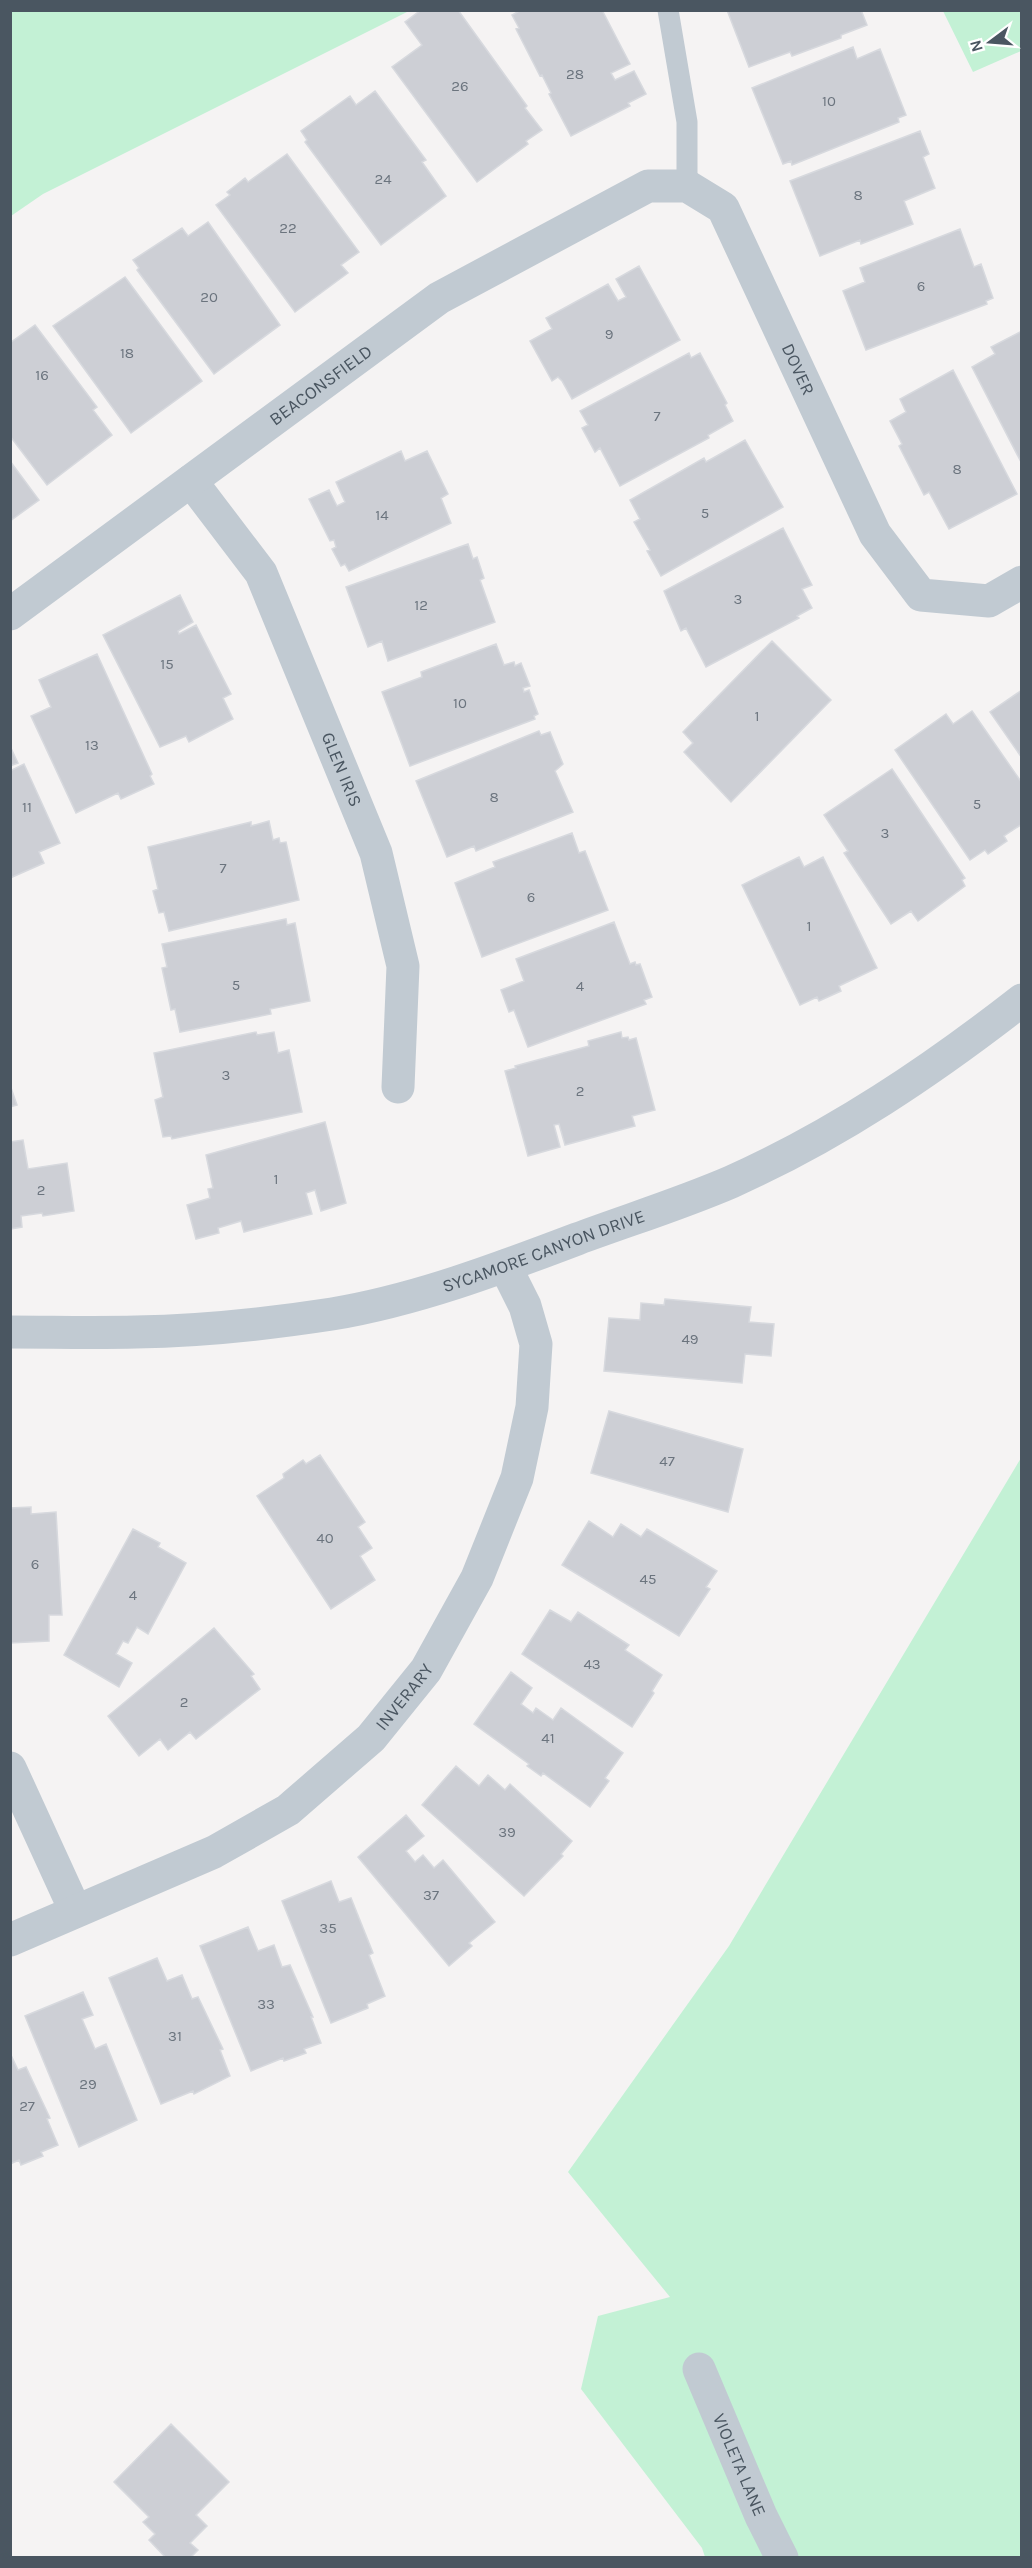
<svg xmlns="http://www.w3.org/2000/svg" width="1032" height="2568" viewBox="0 0 1032 2568" font-family="Karla,sans-serif">
  <style>
    .green { fill: #c3f1d5 }
    .building { fill: #cdcfd5; stroke: #d7d9de; stroke-width: 1.5 }
    .lines { fill: none; stroke-linecap: round; stroke-linejoin: round }
    .lane { stroke: #c1cad2; stroke-width: 21 }
    .street { stroke: #c1cad2; stroke-width: 33 }
    .labels { text-anchor: middle; dominant-baseline: central; stroke-width: 5; stroke-linejoin: round; paint-order: stroke }
    .number-label { font-size: 15px; fill: #6b747e }
    .street-label { font-size: 18px; fill: #4a5661; stroke: #fff }
  </style>
  <rect width="100%" height="100%" fill="#f5f3f3"/>
  <!-- green -->
  <path class="green" d="M11,10h398v1l-366,183 -32,22z
    M943,11h78v40l-48,21z
    M1021,1458v1099h-316l-3,-9 -121,-159 17,-73 72,-19 -102,-125 161,-226z"/>
  <!-- building -->
  <path class="building" d="M421,10h37l69,96 -2,2 17,22 -16,11 2,3 -51,38 -85,-115 30,-22 -17,-23z
    M521,10h81l28,54 -19,9 4,7 19,-9 12,23 -18,9 2,3 -59,30 -22,-42 2,-1 -9,-18 -2,1 -24,-47 3,-1 -7,-13z
    M727,10h134l6,15 -26,10v3l-49,18 -2,-4 -41,15z
    M853,47l4,12 23,-10 26,66 -8,3 1,4 -107,43 -1,-4 -8,3 -31,-76z
    M375,91l51,69 -4,2 24,34 -65,49 -76,-103 2,-2 -6,-9 49,-35 6,9z
    M920,131l9,23 -6,3 12,31 -31,13 9,23 -52,20 -1,-4 -40,16 -30,-75z
    M287,154l72,98 -18,13 7,8 -53,39 -79,-107 14,-10 -3,-3 18,-14 3,4z
    M208,222l72,103 -66,49 -77,-104 2,-2 -6,-8 49,-32 6,8z
    M960,229l14,38 7,-3 12,34 -7,3 1,3 -121,46 -23,-59 22,-9 -5,-14z
    M639,266l41,74 -108,59 -10,-18 -4,-4 -6,4 -22,-40 22,-12 -6,-11 62,-34 10,17 8,-4 -10,-18z
    M125,277l77,104 -71,52 -78,-107z
    M35,325l62,82 -4,3 19,25 -65,50 -37,-49v-93z
    M1022,331v133l-50,-97 23,-13 -4,-7z
    M689,353l2,5 9,-5 27,50 -2,2 8,16 -25,14 1,3 -89,48 -20,-38 -5,4 -13,-24 6,-3 -8,-14z
    M953,370l64,124 -68,35 -20,-37 -5,3 -25,-49 3,-2 -12,-23 16,-9 -6,-13z
    M745,440l38,67 -122,69 -14,-25 3,-1 -16,-28 6,-3 -10,-19 74,-42 2,4z
    M401,451l4,10 22,-10 21,43 -7,4 10,25 -102,48 -4,-7 -4,2 -9,-17 4,-2 -2,-7 -4,1 -21,-42 20,-9 8,16 8,-4 -9,-20z
    M10,461l29,39 -29,21z
    M783,528l29,57 -10,4 10,19 -15,8 2,2 -93,49 -20,-39 -5,3 -17,-40z
    M468,544l5,15 4,-2 7,21 -4,2 15,42 -107,39 -6,-20 -14,6 -22,-60z
    M180,595l13,27 -15,9 1,3 17,-9 35,69 -8,4 10,21 -44,23 -3,-6 -26,11 -57,-112z
    M772,641l59,59 -100,102 -47,-50 9,-9 -10,-11z
    M496,644l8,21 10,-3 1,4 6,-3 9,23 -7,2 1,4 5,-2 9,24 -4,2 1,3 -125,47 -28,-74 40,-15 -1,-5z
    M97,654l55,120 -2,2 4,8 -33,15 -3,-6 -42,20 -45,-97 20,-9 -12,-27z
    M1022,690v68l-32,-46z
    M972,711l50,72v41l-18,12 3,5 -19,13 -3,-4 -15,10 -75,-110 51,-36 7,10z
    M539,731l2,4 9,-3 13,32 -8,7 18,41 -97,39 -2,-5 -27,11 -31,-76z
    M10,746l8,17 -8,3z
    M24,764l36,79 -21,9 5,11 -34,15v-107z
    M892,769l73,109 -3,2 3,6 -47,35 -7,-10 -20,13 -47,-71 4,-2 -24,-36z
    M269,821l4,19 6,-2 1,5 6,-1 13,58 -130,31 -5,-19 -5,1 -6,-22 5,-2 -10,-42 103,-25v4z
    M572,833l7,20 6,-2 23,59 -126,47 -27,-74 40,-16 -2,-5z
    M799,857l5,10 19,-10 54,111 -38,18 2,5 -22,10 -2,-4 -17,8 -58,-120z
    M286,919l1,6 8,-2 15,78 -40,8 1,5 -91,18 -5,-23 -4,1 -9,-42 5,-1 -5,-23z
    M614,922l16,42 5,-2 1,3 4,-1 12,33 -8,3 2,4 -118,43 -14,-37 -5,2 -8,-22 23,-9 -8,-22z
    M256,1032l1,3 17,-3 4,21 11,-3 13,62 -130,27 -1,-3 -8,1 -8,-37 8,-3 -9,-44z
    M621,1032l1,6 6,-1 1,3 7,-2 19,72 -23,6 3,10 -70,19 -6,-21 -5,1 6,22 -32,9 -23,-85 11,-3 -1,-2 74,-20 -1,-5z
    M10,1085l7,20 -7,2z
    M325,1122l21,81 -25,8 -6,-21 -9,3 6,21 -68,18 -3,-11 -23,7 1,5 -23,6 -9,-34 23,-7 -2,-9 5,-1 -7,-33z
    M23,1140l5,29 39,-6 7,48 -31,5 -1,-3 -21,3 1,11 -12,2v-87z
    M665,1299l86,8 -2,15 25,2 -3,32 -26,-2 -3,29 -138,-12 5,-53 31,2 1,-17 23,2z
    M609,1411l134,38 -15,63 -137,-39z
    M320,1455l45,67 -7,5 14,21 -12,8 15,24 -44,29 -74,-113 27,-18 -1,-4 20,-14 3,4z
    M31,1507v7l25,-2 6,103h-13v26l-39,2v-135z
    M589,1521l24,16 8,-13 20,13 6,-8 70,42 -11,16 4,2 -31,47 -117,-71z
    M133,1529l27,14 -2,4 28,16 -38,71 -11,-7 -9,16 -5,-2 -7,13 16,9 -13,24 -55,-32z
    M550,1610l21,12 7,-10 51,33 -4,5 37,25 -10,16 2,2 -22,34 -110,-73z
    M214,1628l40,46 -3,2 9,13 -64,50 -6,-7 -22,18 -8,-11 -21,17 -31,-40z
    M511,1672l21,16 -11,16 12,9 3,-5 17,12 8,-12 62,45 -18,25 4,3 -19,26 -47,-34 -2,3 -14,-10 2,-2 -55,-40z
    M456,1766l23,20 9,-11 17,15 5,-6 62,57 -11,13 2,2 -39,40 -102,-91z
    M406,1815l18,21 -18,15 9,11 8,-7 11,13 9,-8 52,62 -26,21 3,3 -23,20 -91,-109z
    M331,1881l8,21 12,-4 22,55 -4,2 16,41 -18,8 1,4 -37,15 -49,-122z
    M248,1927l10,24 16,-6 8,22 8,-2 23,52h-2l10,26 -17,6 2,4 -22,8 -1,-3 -32,13 -51,-125z
    M157,1958l10,23 15,-6 10,24 6,-2 25,52 -3,1 10,26 -36,18 -1,-3 -32,13 -52,-126z
    M83,1992l10,23 -11,4 13,30 11,-5 31,76 -58,27 -54,-131z
    M10,2053l8,17 8,-3 24,51 -3,1 11,26 -17,7 2,4 -22,9 -2,-5 -9,4z
    M171,2424l58,58 -33,33 11,11 -17,17 8,7 -8,8h-24l-17,-18 6,-6 -12,-12 6,-5 -35,-35z"/>
  <g class="lines">
    <!-- lane -->
    <path class="lane" d="M668,10l19,112v64"/>
    <!-- street -->
    <g class="street">
      <path id="s1" d="M191,481l70,92 115,280 27,113 -5,121"/>
      <path id="s2" d="M10,614l429,-316 209,-112h39l36,22 152,326 46,61 68,6 33,-19"/>
      <path id="s3" d="M10,1332c42,0 84,1 126,0 65,-1 131,-8 196,-18 84,-14 166,-45 245,-75 51,-19 103,-35 154,-57 105,-47 200,-111 291,-182"/>
      <path d="M10,1768l65,142"/>
      <path id="s4" d="M10,1940l204,-88 74,-42 83,-72 55,-68 51,-92 40,-100 15,-71 4,-63 -11,-38 -20,-40"/>
      <path id="s5" d="M699,2369l62,147 21,42"/>
    </g>
  </g>
  <g class="labels">
    <!-- number labels -->
    <g class="number-label">
      <text x="575" y="74">28</text>
      <text x="460" y="86">26</text>
      <text x="829" y="101">10</text>
      <text x="383" y="179">24</text>
      <text x="858" y="195">8</text>
      <text x="288" y="228">22</text>
      <text x="921" y="286">6</text>
      <text x="209" y="297">20</text>
      <text x="609" y="334">9</text>
      <text x="127" y="353">18</text>
      <text x="42" y="375">16</text>
      <text x="657" y="416">7</text>
      <text x="957" y="469">8</text>
      <text x="705" y="513">5</text>
      <text x="382" y="515">14</text>
      <text x="738" y="599">3</text>
      <text x="421" y="605">12</text>
      <text x="167" y="664">15</text>
      <text x="460" y="703">10</text>
      <text x="757" y="716">1</text>
      <text x="92" y="745">13</text>
      <text x="494" y="797">8</text>
      <text x="977" y="804">5</text>
      <text x="27" y="807">11</text>
      <text x="885" y="833">3</text>
      <text x="223" y="868">7</text>
      <text x="531" y="897">6</text>
      <text x="809" y="926">1</text>
      <text x="236" y="985">5</text>
      <text x="580" y="986">4</text>
      <text x="226" y="1075">3</text>
      <text x="580" y="1091">2</text>
      <text x="276" y="1179">1</text>
      <text x="41" y="1190">2</text>
      <text x="690" y="1339">49</text>
      <text x="667" y="1461">47</text>
      <text x="325" y="1538">40</text>
      <text x="35" y="1564">6</text>
      <text x="648" y="1579">45</text>
      <text x="133" y="1595">4</text>
      <text x="592" y="1664">43</text>
      <text x="184" y="1702">2</text>
      <text x="548" y="1738">41</text>
      <text x="507" y="1832">39</text>
      <text x="431" y="1895">37</text>
      <text x="328" y="1928">35</text>
      <text x="266" y="2004">33</text>
      <text x="175" y="2036">31</text>
      <text x="88" y="2084">29</text>
      <text x="27" y="2106">27</text>
    </g>
    <!-- street labels -->
    <g class="street-label">
      <text stroke="none"><textPath href="#s2" startOffset="1029">DOVER</textPath></text>
      <text stroke="none"><textPath href="#s2" startOffset="386">BEACONSFIELD</textPath></text>
      <text stroke="none"><textPath href="#s1" startOffset="328">GLEN IRIS</textPath></text>
      <text stroke="none"><textPath href="#s3" startOffset="544">SYCAMORE CANYON DRIVE</textPath></text>
      <text stroke="none"><textPath href="#s4" startOffset="470">INVERARY</textPath></text>
      <text stroke="none"><textPath href="#s5" startOffset="104">VIOLETA LANE</textPath></text>
    </g>
  </g>
  <!-- border -->
  <rect width="1032" height="2568" fill="none" stroke="#4a5661" stroke-width="24"/>
  <!-- north arrow -->
  <g transform="translate(990 42) rotate(254)" stroke="#ffffff" stroke-width="4.5" paint-order="stroke">
  <path d="M0-4.5L10 22L0 15L-10 22Z" fill="#4a5661"/>
  <text y="-9" font-size="16" font-weight="bold" text-anchor="middle" fill="#4a5661">N</text>
  </g>
</svg>
